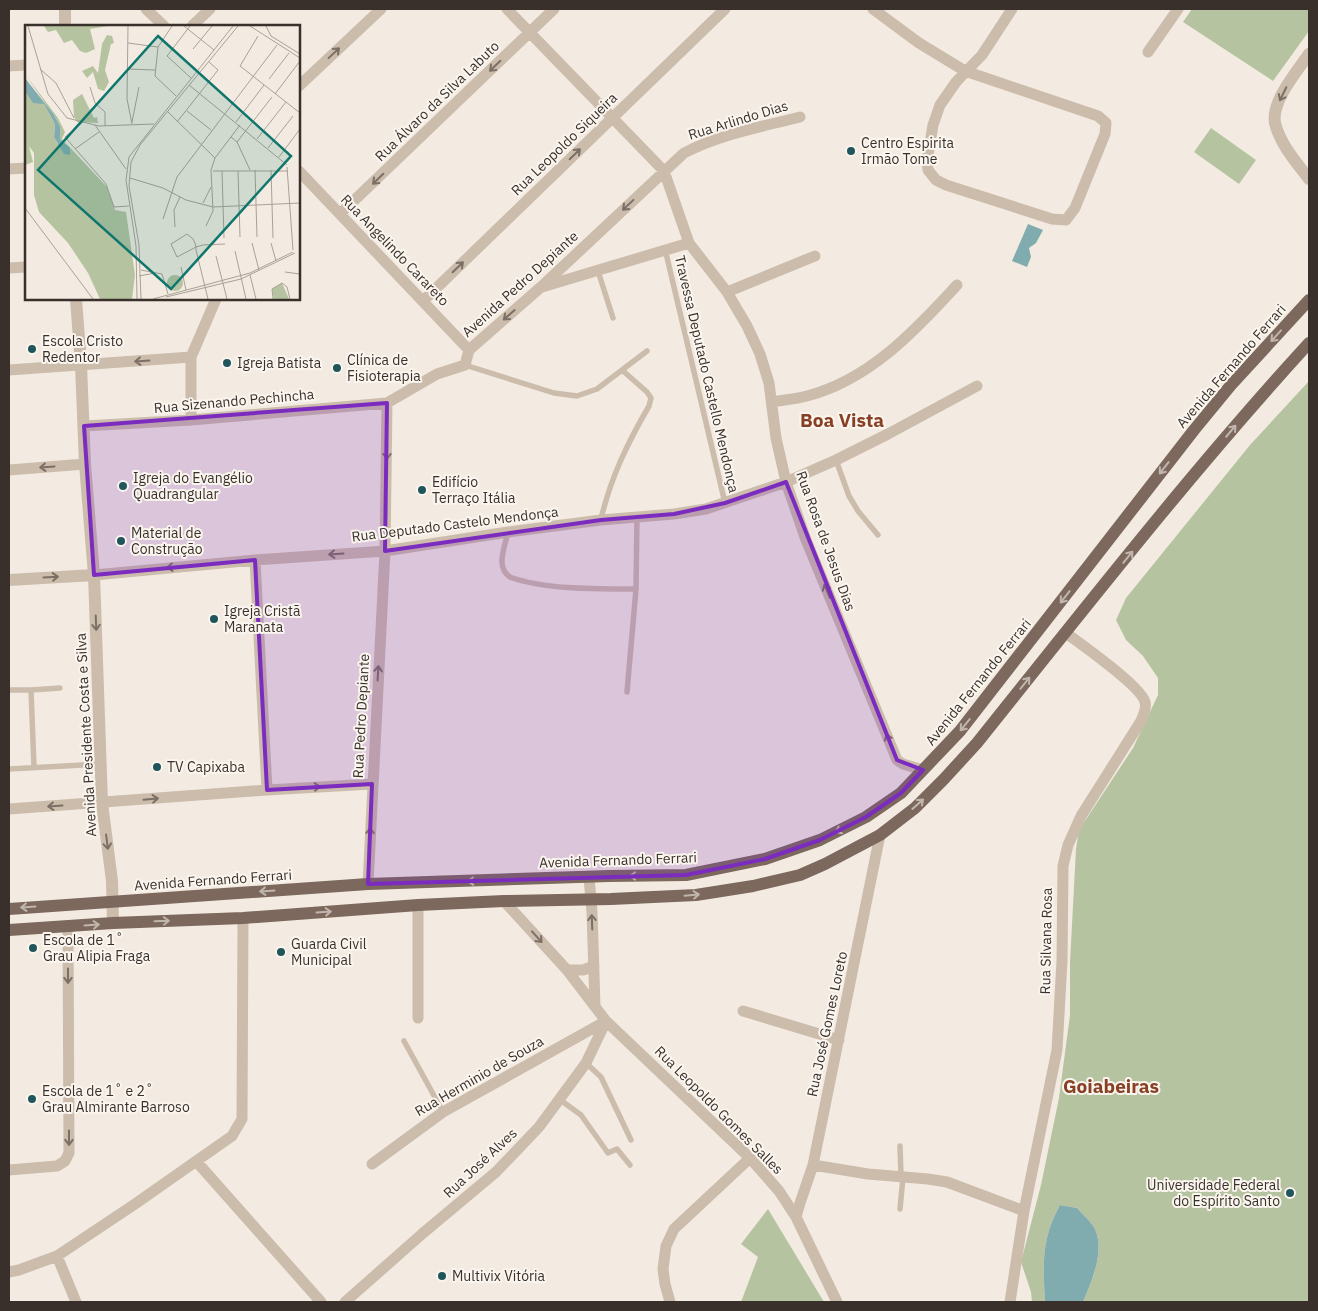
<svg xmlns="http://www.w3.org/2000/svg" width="1318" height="1311" viewBox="0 0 1318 1311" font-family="'IBM Plex Sans',sans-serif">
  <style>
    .green { fill: #b6c3a0 }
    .water { fill: #80acb0 }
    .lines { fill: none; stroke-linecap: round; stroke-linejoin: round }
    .service { stroke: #ccbcac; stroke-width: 5.5 }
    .minor { stroke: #ccbcac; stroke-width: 11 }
    .tertiary { stroke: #ccbcac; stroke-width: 12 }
    .primary { stroke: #7c685d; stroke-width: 12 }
    .oneway { stroke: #7c6f65 }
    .oneway2 { stroke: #c1b6ad }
    .marked { fill: #7b2cbf; fill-opacity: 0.2; stroke: #7b2cbf; stroke-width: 4; stroke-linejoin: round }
    .poi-dot { fill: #21555c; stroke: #faf5ee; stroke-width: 2 }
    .labels { text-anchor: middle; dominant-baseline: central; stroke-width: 4; stroke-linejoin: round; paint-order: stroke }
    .street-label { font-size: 14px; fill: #3a302b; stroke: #faf5ee }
    .poi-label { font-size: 14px; fill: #3a302b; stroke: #faf5ee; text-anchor: start }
    .district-label { font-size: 19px; font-weight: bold; fill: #884025; stroke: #faf5ee }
    .inset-road { fill: none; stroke: #a9a098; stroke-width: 1 }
    .view { fill: #0f766e; fill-opacity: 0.15; stroke: #0f766e; stroke-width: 2.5 }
    .inset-edge { fill: none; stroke: #3a302b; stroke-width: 2.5 }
  </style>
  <rect width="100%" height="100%" fill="#f3ebe1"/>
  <!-- green -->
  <path class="green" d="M1192,9h117v22l-36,50 -90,-59z
    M1211,128l45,32 -17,24 -45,-32z
    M1309,381v921h-226c9,-22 22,-49 12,-73 -4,-8 -13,-15 -18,-21l-17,-3c-19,34 -17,60 -15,97h-13l-1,-10 -10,-30 20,-77 18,-87 11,-83v-53l6,-113 3,-19 54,-82 25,-53v-17l-15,-22 -17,-16 -10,-20 10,-22 124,-153z
    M768,1209l56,93h-83l17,-45 -17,-13z"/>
  <!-- water -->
  <path class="water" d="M1028,224l15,6 -7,13 -7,5 2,9 -4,10 -15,-6z
    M1060,1205l17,3c5,6 14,13 18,21 10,23 -3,51 -12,73h-38c-2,-37 -4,-63 15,-97z"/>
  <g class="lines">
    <!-- service -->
    <path class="service" d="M665,249l60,254
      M598,271l15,47
      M465,365l89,28 23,3 20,-7 50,-38
      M836,460l13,36 9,15 20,24
      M601,519c10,-42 26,-75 48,-113l2,-8 -4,-6 -25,-22
      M508,532c-3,15 -13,35 2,45 35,13 88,12 126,12
      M9,690h22l3,77
      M31,690l29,-2
      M627,692l9,-103 1,-72
      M9,769l92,-5
      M404,1041l39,71
      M586,1063l15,14 30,63
      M559,1099l22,16 27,38 9,-4 13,16
      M900,1146l1,30
      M900,1209l3,-32"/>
    <!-- minor -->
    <path class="minor" d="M146,9l18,17
      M507,9l157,162 25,72 38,49 20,34 13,28 9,29 7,55 10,44 20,58 91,220 6,4 20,6
      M873,9l46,34 46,28 133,45 8,7 -1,11 -30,74 -9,12 -14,-1 -106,-34 -10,-5 -8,-10 -1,-9 6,-36 7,-20 16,-23 26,-27 30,-46
      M192,26l18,-17
      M1148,52l30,-43
      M9,66l17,-1
      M299,86l82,-77
      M9,169l17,-1
      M299,171l170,179
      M340,214l214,-205
      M9,268l17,-1
      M542,287l147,-44
      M727,292l88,-36
      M423,301l302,-292
      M9,370l182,-13
      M772,402c12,-2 24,-3 35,-6 62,-16 108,-65 150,-111
      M191,420v-63l25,-58
      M84,426l107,-6 196,-17 50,-29 28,-9 4,-15 72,-63 143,-134c36,-19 77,-26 116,-36
      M9,470l76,-6
      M255,560l12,230
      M94,575l161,-15 130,-9 123,-19 93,-12 73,-6 32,-5 80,-27 50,-22 52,-26 89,-48
      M9,809l258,-19 105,-6
      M589,877l3,35 3,94
      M368,884l17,-333 2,-148
      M504,901l63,69 39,51 144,137 29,33 17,26 41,85
      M567,970h16l11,-4
      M743,1011l96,29
      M418,1018v-113
      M196,1161l125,141
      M372,1164l71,-52 163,-91
      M813,1165l55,9 60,5 19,3 77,29
      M9,1170l48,-4 8,-5 4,-8 -1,-226
      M796,1217l4,-14 13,-38 67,-330
      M57,1256l19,46
      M9,1272l10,-2 38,-14 78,-52 97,-68 10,-17 1,-201
      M345,1302l77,-68 74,-62 43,-45 47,-64 20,-42
      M670,1302l-5,-18 -2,-15 3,-23 8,-17 76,-71
      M1010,1302l14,-91 33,-161 5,-89 1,-95 5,-21 13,-29 60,-95c2,-5 6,-13 4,-19 -4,-16 -63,-57 -79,-69"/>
    <!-- tertiary -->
    <path class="tertiary" d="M65,26v-17
      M1309,54c-11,16 -38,47 -34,69 5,21 21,39 34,56
      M76,299l5,66 4,99 9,111 8,228 10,78 1,42
      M9,580l85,-5"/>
    <!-- primary -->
    <path class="primary" d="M9,909l359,-25 241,-8 77,-1 79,-16 55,-19 46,-23 35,-24 59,-62 234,-301 37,-45 78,-85
      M9,930l104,-7 130,-5 175,-13 86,-4 107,-2 85,-4 57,-9 47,-11 25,-11 55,-29 35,-27 29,-29 33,-36c108,-135 215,-272 332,-400"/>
  </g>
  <!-- one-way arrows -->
  <defs><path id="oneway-shaft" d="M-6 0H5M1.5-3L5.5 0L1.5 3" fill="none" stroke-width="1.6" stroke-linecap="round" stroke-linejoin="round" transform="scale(1.25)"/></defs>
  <g class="oneway">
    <use href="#oneway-shaft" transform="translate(334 53) rotate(-43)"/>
    <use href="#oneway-shaft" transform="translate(495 66) rotate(136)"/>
    <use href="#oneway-shaft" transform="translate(1283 94) rotate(116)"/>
    <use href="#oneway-shaft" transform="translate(575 154) rotate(-44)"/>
    <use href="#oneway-shaft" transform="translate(378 179) rotate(136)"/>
    <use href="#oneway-shaft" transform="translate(628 205) rotate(137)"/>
    <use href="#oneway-shaft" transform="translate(458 267) rotate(-44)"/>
    <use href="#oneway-shaft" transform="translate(509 315) rotate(139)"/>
    <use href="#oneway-shaft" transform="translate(142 361) rotate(176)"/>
    <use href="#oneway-shaft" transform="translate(387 452) rotate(91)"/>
    <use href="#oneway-shaft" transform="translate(47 467) rotate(176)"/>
    <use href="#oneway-shaft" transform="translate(336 554) rotate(176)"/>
    <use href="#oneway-shaft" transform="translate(174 567) rotate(175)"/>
    <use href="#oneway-shaft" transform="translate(51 577) rotate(-3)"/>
    <use href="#oneway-shaft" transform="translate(827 591) rotate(-112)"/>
    <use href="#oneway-shaft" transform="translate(96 623) rotate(88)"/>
    <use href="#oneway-shaft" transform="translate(378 673) rotate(-87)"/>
    <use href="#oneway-shaft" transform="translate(889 741) rotate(-112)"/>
    <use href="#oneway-shaft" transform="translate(313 787) rotate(-3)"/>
    <use href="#oneway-shaft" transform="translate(151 799) rotate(-5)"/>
    <use href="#oneway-shaft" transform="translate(55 806) rotate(176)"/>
    <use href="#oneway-shaft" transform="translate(370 835) rotate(-88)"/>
    <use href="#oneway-shaft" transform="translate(107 842) rotate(83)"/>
    <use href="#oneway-shaft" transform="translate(592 922) rotate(-92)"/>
    <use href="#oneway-shaft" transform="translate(537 937) rotate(48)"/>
    <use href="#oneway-shaft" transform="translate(68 976) rotate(90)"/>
    <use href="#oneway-shaft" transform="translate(69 1138) rotate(90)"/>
  </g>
  <g class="oneway2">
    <use href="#oneway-shaft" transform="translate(1276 336) rotate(132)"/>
    <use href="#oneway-shaft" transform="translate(1231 431) rotate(-50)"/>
    <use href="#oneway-shaft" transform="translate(1164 468) rotate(128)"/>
    <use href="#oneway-shaft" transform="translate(1128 557) rotate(-51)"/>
    <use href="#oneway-shaft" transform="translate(1065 597) rotate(128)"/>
    <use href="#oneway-shaft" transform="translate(1025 683) rotate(-51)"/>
    <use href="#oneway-shaft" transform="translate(965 725) rotate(129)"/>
    <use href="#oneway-shaft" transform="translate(918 804) rotate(-42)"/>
    <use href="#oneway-shaft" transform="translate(842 829) rotate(153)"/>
    <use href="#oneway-shaft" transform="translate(637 876) rotate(180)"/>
    <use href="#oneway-shaft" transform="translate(475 881) rotate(178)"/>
    <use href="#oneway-shaft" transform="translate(267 891) rotate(176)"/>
    <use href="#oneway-shaft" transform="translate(692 895) rotate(-5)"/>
    <use href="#oneway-shaft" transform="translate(28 907) rotate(176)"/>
    <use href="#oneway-shaft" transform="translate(324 912) rotate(-4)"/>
    <use href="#oneway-shaft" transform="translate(162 921) rotate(-2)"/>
    <use href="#oneway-shaft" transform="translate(92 925) rotate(-4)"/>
  </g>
  <!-- marked area -->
  <path class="marked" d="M387,403l-2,148 216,-31 73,-6 51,-11 61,-21 111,278 26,10 -22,23 -35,24 -46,23 -55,19 -79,16 -318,9 4,-100 -105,6 -12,-230 -161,15 -10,-149z"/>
  <!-- markers -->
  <g class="poi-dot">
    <circle cx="851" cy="151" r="5"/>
    <circle cx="32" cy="349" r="5"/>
    <circle cx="227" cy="363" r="5"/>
    <circle cx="337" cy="368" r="5"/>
    <circle cx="123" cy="486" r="5"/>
    <circle cx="422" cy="490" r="5"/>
    <circle cx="121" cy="541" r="5"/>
    <circle cx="214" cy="619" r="5"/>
    <circle cx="157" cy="767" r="5"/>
    <circle cx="33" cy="948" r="5"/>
    <circle cx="281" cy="952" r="5"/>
    <circle cx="32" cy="1099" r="5"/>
    <circle cx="1290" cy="1193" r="5"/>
    <circle cx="442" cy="1276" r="5"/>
  </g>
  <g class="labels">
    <!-- street labels -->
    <g class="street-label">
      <text transform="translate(437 101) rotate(-44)">Rua Álvaro da Silva Labuto</text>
      <text transform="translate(738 120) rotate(-17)">Rua Arlindo Dias</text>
      <text transform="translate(564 144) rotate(-44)">Rua Leopoldo Siqueira</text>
      <text transform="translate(395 250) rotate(46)">Rua Angelindo Carareto</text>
      <text transform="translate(520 284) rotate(-42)">Avenida Pedro Depiante</text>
      <text transform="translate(1231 366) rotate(-49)">Avenida Fernando Ferrari</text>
      <text transform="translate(707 374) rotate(77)">Travessa Deputado Castello Mendonça</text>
      <text transform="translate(234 401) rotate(-5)">Rua Sizenando Pechincha</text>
      <text transform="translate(455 524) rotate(-7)">Rua Deputado Castelo Mendonça</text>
      <text transform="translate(826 541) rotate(70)">Rua Rosa de Jesus Dias</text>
      <text transform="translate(978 682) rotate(-51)">Avenida Fernando Ferrari</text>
      <text transform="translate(361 716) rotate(-87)">Rua Pedro Depiante</text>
      <text transform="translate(86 735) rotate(-93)">Avenida Presidente Costa e Silva</text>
      <text transform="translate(618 860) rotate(-2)">Avenida Fernando Ferrari</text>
      <text transform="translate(213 880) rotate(-4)">Avenida Fernando Ferrari</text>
      <text transform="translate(1046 941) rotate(-89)">Rua Silvana Rosa</text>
      <text transform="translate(827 1024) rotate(-78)">Rua José Gomes Loreto</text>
      <text transform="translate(479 1076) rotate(-30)">Rua Herminio de Souza</text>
      <text transform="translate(719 1110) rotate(45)">Rua Leopoldo Gomes Salles</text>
      <text transform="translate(480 1163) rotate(-43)">Rua José Alves</text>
    </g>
    <!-- poi labels -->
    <g class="poi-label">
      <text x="861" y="143">Centro Espirita<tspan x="861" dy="16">Irmão Tome</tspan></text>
      <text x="42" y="341">Escola Cristo<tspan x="42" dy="16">Redentor</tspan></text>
      <text x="347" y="360">Clínica de<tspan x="347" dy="16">Fisioterapia</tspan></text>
      <text x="237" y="363">Igreja Batista</text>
      <text x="133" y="478">Igreja do Evangélio<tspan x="133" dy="16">Quadrangular</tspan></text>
      <text x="432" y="482">Edifício<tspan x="432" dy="16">Terraço Itália</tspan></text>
      <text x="131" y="533">Material de<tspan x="131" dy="16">Construção</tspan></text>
      <text x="224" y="611">Igreja Cristã<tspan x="224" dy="16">Maranata</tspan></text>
      <text x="167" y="767">TV Capixaba</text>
      <text x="43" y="940">Escola de 1˚<tspan x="43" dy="16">Grau Alipia Fraga</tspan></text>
      <text x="291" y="944">Guarda Civil<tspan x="291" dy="16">Municipal</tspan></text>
      <text x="42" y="1091">Escola de 1˚ e 2˚<tspan x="42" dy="16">Grau Almirante Barroso</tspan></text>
      <text x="1280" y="1185" text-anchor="end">Universidade Federal<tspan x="1280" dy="16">do Espírito Santo</tspan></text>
      <text x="452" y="1276">Multivix Vitória</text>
    </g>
    <!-- district labels -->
    <g class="district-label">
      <text x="842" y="420">Boa Vista</text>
      <text x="1111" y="1086">Goiabeiras</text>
    </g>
  </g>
  <!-- overview -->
  <g transform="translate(25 25)">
    <rect width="275" height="275" fill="#f3ebe1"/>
    <path d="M19,1h64l-18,3 5,20 -9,4 -6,-2 -8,-11 -8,3 -8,-13 -8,2zM82,10l5,1 2,7 -3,1 -6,26 4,12 -5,9 -6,-2 -5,-17 -6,6 -5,-7 11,-5 5,7 4,-29zM0,49l33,44 7,14 -3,7 45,48 8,23 11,2 9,63 -3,24h-32l-12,-26 -20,-30 -29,-31 -5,-17v-42l-5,-7 4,16 -8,3v-74l19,13 11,20 -1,13 4,7 9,1 -7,-6 -4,-20zM57,69l12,24 3,-1 1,6 -21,-1 -3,-5 -1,-17zM142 258a8 8 0 1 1 16 0a8 8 0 1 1-16 0ZM257,258l7,16h-15l-2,-10z" fill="#b6c3a0"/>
    <path d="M0,53l29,37 6,12v12l10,9v7l-6,-1 -10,-17 1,-13 -11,-20 -11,-1 -8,-12z" fill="#80acb0"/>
    <path class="inset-road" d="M3,1l20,68 19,24 32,8 55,-2M103,1l-1,73 5,25M147,1l-14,21 -3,29 21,20M159,1l30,24M165,1l-23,30 24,22M225,1l50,32M241,1l5,10 29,18M233,11l-18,30 60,47M103,18l30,4M168,24l19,-23M15,44l16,14 18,35M102,44l28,1M244,54l20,-26M164,60l98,80M65,62l5,16 10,9v14M250,69l25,-33M162,86l24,19M143,87l47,46M58,97l-18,15 41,47 8,23 15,-1M107,97l7,-35M152,97l41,-52 -9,-8M211,97l28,-37M70,100l31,44M206,112l6,5 13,28M232,114l29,-37M212,117l35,-45M243,123l25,-32M50,124l24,-17M254,132l21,-28M262,142l6,83M230,145l2,67M246,145l2,68M188,146h75M197,146l2,67M213,146l2,66M105,153l33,10 23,12 27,7 87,-4M178,178l8,-16M0,183l68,91M138,194l14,-42 100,-132M181,201l7,-15 -2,-41 4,-12 25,-33M150,202l-1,-17 6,-13M227,218l7,27M246,218l5,18M210,226l11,48M191,231l11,43M156,242l5,23M116,245l21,4 6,20M260,247l15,2M225,250l6,24M114,251l16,-3M141,272l75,-18 54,-26M112,274l-1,-53 -10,-66 3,-23 104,-131M116,274l-2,-54 -10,-59 2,-24 9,-17 98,-119M128,274l97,-26 43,-21M183,274l-12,-49v-3l-1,-4 -2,-4 -6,-5 -16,10 6,13 19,-10 7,-2 22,-1M248,274l-1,-10 10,-6 5,4 3,12"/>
    <path class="view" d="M133,11l133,120 -120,133 -133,-119z"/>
    <rect width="275" height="275" class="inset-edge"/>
  </g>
  <!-- border -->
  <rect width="1318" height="1311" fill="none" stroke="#3a302b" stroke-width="20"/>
</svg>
